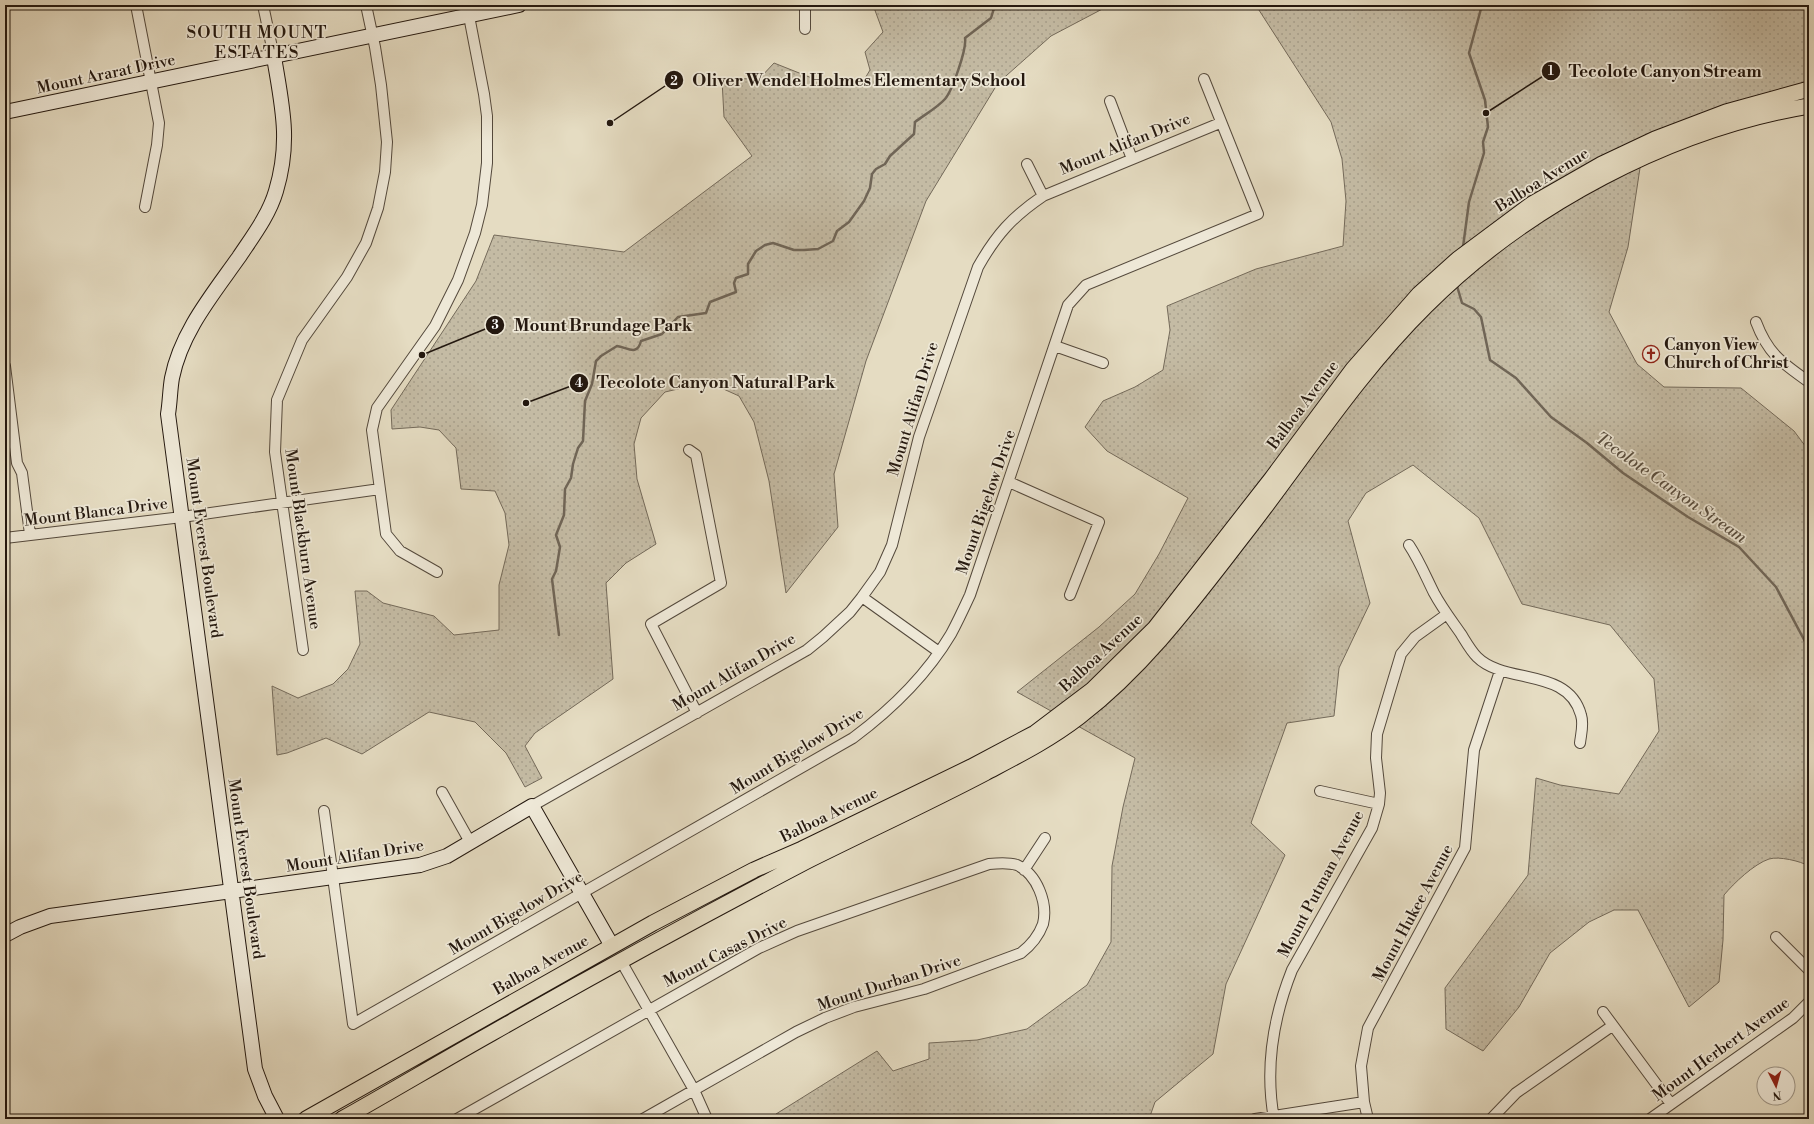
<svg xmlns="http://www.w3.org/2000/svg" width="1814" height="1124" viewBox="0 0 1814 1124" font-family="'Libre Bodoni',serif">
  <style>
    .park { fill: url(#park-dots); stroke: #746a5a }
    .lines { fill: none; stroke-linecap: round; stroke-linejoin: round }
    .stream { stroke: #706556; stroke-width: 2.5 }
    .street-casing { stroke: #54493c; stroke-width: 12 }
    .secondary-casing { stroke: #24180f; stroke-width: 16 }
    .primary-casing { stroke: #24180f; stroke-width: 17 }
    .street { stroke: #eee8d7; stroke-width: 10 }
    .secondary { stroke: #eee8d7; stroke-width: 14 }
    .primary { stroke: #e5dcc2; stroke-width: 15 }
    .labels { text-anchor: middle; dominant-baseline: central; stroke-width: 3.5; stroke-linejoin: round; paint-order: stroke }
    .street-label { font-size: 16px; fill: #24180f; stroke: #eee8d7 }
    .poi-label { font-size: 16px; font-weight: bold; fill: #24180f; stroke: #eee8d7; text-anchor: start }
    .neighbourhood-label { font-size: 17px; letter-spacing: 1px; fill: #24180f; stroke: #eee8d7 }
    .water-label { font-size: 17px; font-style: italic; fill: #574c3e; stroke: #eee8d7 }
    .leader { fill: none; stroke: #24180f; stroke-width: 1.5 }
    .callout-dot { fill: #24180f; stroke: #eee8d7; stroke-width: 1.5 }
    .mark-label { font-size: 12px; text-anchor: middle; font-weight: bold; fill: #fff }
    .callout-label { font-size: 17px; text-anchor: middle; font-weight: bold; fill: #24180f; stroke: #eee8d7; stroke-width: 3.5; stroke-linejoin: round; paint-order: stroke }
  </style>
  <defs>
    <pattern id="park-dots" width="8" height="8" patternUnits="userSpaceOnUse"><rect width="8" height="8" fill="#c4bba4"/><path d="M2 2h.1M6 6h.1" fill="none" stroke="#a8a08c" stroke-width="1.8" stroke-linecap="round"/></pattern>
  </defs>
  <rect width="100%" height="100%" fill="#e5dcc2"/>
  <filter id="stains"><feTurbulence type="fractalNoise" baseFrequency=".005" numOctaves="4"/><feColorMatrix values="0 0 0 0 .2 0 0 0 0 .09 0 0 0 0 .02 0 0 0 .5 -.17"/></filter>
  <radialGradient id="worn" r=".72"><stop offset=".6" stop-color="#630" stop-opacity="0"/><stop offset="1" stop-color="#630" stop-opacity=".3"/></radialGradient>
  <!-- park -->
  <path class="park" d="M873,5h237l-59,31 -53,47 -72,118 -60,160 -32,113 4,53 -52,66 -17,-112 -15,-59 -15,-26 -31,-14 -43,10 -24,26 -7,26 3,35 19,65 -30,19 -20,20 7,96 -78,54 -10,13 17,32 -17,9 -19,-34 -31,-31 -46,-10 -67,42 -36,-16 -39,15 -10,2 -5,-69 26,12 35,-14 15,-15 12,-25 -5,-53h12l16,12 51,13 20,19 45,-5v-45l10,-40 -4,-32 -10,-22 -34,-2 -5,-41 -17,-18 -19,-3 -28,2 -1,-19 85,-129 18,-46 130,17 128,-96 -28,-39 -2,-37 38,-2 14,-15 63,25 24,-3 9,-15 -5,-18 18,-20z
    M1252,5h542l15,7v71l-83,22 -81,30 -17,112 -19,65 28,52 27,23 77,1 53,43 15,20v415c-9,-5 -30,-10 -40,-7 -15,5 -35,24 -45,36l-1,45 -4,42 -30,25 -51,-97h-24l-25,12 -39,31 -31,54 -36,44 -37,-22 -1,-41 83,-113 8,-97 24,7 59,9 40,-63 -5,-52 -44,-54 -88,-21 -43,-86 -66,-53 -47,28 -18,28 22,82 -31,65 -5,48 -47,7 -36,100 34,32 -59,129 -13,70 -58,48 -6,17h-372l-1,-5 101,-63 16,20 36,-12v-16l48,-3 50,-11 60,-44 24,-43 1,-76 11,-59 12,-49 -118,-66 82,-65 36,-33 24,-40 29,-56 -81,-47 -22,-24 18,-26 32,-14 28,-17 7,-40 -3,-24 89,-37 87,-23 3,-45 -4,-42 -11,-37 -74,-115z"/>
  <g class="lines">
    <!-- stream -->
    <path class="stream" d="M1463,247l6,-45 15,-49 -1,-11 5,-15 -3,-27 -16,-47 13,-48
      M1457,286l5,17 12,6 7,8 9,43 26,18 35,39 36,26 36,30 65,44 51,30 37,40 33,62
      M559,635l-7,-56 4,-8 4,-24 -4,-12 8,-20 1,-26 6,-11 2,-14 5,-16 5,-7 2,-40 7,-17 4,-23 5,-5 16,-10c10,1 20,11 24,-5l21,-7 16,-17 28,-4 4,-11 26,-10 -2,-9 2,-5 12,-4v-10l8,-13 9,-6 8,-2 21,7h10l14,-1 15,-8 4,-10 12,-9 15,-21 6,-13 2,-14 4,-5 9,-5 5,-8 24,-22 1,-12c9,-7 22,-14 30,-23 7,-8 22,-50 20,-61l26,-20 4,-13"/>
    <!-- street casing -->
    <g class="street-casing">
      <path id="street" d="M136,5l23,118 -2,22 -12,62
        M263,5l11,52
        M805,29v-24
        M1110,101l22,58
        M1027,164l16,32
        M1756,322c12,32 26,41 53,60
        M1055,346l48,17
        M5,366l12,97 5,10 8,61
        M689,450l7,5 25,128 -70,41 46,89
        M1009,482l90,40 -29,73
        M5,538l177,-21 198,-28
        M1409,545c10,15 17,32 25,48 8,15 18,28 27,41 5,8 10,17 16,23 28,28 91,10 104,58 3,9 0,19 -1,28
        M437,572l-37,-21 -14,-17 -14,-104 5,-22 58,-82 23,-46 17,-47 7,-28 5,-42v-47l-3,-22 -15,-78
        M862,597l77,55
        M303,650l-28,-198 2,-52 25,-60 45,-63 19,-34 12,-35 7,-36 2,-30 -6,-57 -6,-38 -9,-42
        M1320,791l59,13
        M442,792l28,50
        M532,806l275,-156 16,-13 27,-25 12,-15 18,-25 12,-27 27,-108 59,-170c18,-32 34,-50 65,-71l177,-73
        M324,811l29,213 500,-286c39,-29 73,-62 98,-104 7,-13 13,-26 19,-39l98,-290 18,-20 172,-71 -54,-135
        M1024,870l21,-32
        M1776,937l33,33
        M621,961l73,129 13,29
        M1603,1012l68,92
        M457,1119l302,-171 38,-17 192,-67c9,-1 19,-2 28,1 20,9 31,38 26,59 -4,11 -13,22 -22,29l-97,36 -70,18 -29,11 -29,14 -153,87
        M1255,1119l109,-17
        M1274,1119c-9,-50 -1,-101 18,-149l80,-142 7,-24 1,-11 -4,-35 1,-24 24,-80 14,-17 32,-23
        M1368,1119l-4,-17 -3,-36 7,-38 97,-180 9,-98 26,-79
        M1491,1119l25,-26 96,-67
        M1650,1119l143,-101 16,-16"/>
    </g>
    <!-- secondary casing -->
    <g class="secondary-casing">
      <path id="secondary" d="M274,57c8,49 17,84 2,134 -7,24 -23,45 -37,66 -26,37 -58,75 -67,121 -2,11 -2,24 -4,36l87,655 10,27 12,23
        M5,112l514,-107
        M5,935l15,-8 30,-11 370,-51 27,-9 85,-50 80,140"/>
    </g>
    <!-- primary casing -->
    <g class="primary-casing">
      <path id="primary" d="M306,1119l347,-196 101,-53 48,-21 169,-82 64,-34 57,-43 63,-62 117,-150 81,-109 66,-75 39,-35 74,-55 70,-40 53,-25 71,-27 83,-23
        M342,1119c50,-28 100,-58 150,-86 104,-59 208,-116 313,-171 60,-30 121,-58 180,-89 34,-18 64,-33 94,-56 69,-53 118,-122 171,-190 57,-74 109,-155 176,-221 100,-100 244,-177 383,-200"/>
    </g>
    <!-- street -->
    <use href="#street" class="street"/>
    <!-- secondary -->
    <use href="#secondary" class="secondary"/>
    <!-- primary -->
    <use href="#primary" class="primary"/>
  </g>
  <!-- icons -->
  <defs>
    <g id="church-ring" transform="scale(0.9)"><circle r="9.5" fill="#eee8d7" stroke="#8f2418" stroke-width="1.5"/><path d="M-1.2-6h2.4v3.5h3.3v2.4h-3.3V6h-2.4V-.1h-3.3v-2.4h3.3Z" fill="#8f2418"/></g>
  </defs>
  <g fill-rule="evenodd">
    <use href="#church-ring" x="1651" y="354"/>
  </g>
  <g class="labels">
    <!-- street labels -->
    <g class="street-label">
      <text transform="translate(106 74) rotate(-12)">Mount Ararat Drive</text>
      <text transform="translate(1125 144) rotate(-22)">Mount Alifan Drive</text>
      <text transform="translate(1542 180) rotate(-32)">Balboa Avenue</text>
      <text transform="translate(1303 405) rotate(-53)">Balboa Avenue</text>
      <text transform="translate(913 409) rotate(-73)">Mount Alifan Drive</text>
      <text transform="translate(986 502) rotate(-71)">Mount Bigelow Drive</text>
      <text transform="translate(96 512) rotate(-7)">Mount Blanca Drive</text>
      <text transform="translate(303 539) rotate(82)">Mount Blackburn Avenue</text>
      <text transform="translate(204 548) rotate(82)">Mount Everest Boulevard</text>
      <text transform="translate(1101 653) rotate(-43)">Balboa Avenue</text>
      <text transform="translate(734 672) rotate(-30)">Mount Alifan Drive</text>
      <text transform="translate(797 751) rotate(-31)">Mount Bigelow Drive</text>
      <text transform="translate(829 815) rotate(-26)">Balboa Avenue</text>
      <text transform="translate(355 856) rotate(-9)">Mount Alifan Drive</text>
      <text transform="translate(246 869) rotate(82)">Mount Everest Boulevard</text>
      <text transform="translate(1321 884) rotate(-62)">Mount Putman Avenue</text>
      <text transform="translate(516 913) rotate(-30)">Mount Bigelow Drive</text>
      <text transform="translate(1413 913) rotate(-62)">Mount Hukee Avenue</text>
      <text transform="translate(725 952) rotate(-27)">Mount Casas Drive</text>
      <text transform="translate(541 965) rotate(-29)">Balboa Avenue</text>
      <text transform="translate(889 983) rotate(-18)">Mount Durban Drive</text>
      <text transform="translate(1721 1049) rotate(-36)">Mount Herbert Avenue</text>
    </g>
    <!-- poi labels -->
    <g class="poi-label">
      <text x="1664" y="345">Canyon View<tspan x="1664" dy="18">Church of Christ</tspan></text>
    </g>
    <!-- neighbourhood labels -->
    <g class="neighbourhood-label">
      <text x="257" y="33">SOUTH MOUNT<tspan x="257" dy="20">ESTATES</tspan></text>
    </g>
    <!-- water labels -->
    <g class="water-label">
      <text transform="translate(1671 488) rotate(35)">Tecolote Canyon Stream</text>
    </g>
  </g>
  <!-- callouts -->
  <path class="leader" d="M1486 113L1551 71M610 123L674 80M422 355L495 325M526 403L579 383"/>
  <g class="callout-dot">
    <circle cx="1486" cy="113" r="4"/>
    <circle cx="610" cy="123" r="4"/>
    <circle cx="422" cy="355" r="4"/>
    <circle cx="526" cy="403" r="4"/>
    <circle cx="1551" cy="71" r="10"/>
    <circle cx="674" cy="80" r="10"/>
    <circle cx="495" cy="325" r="10"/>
    <circle cx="579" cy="383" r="10"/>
  </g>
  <g class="mark-label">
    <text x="1551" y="75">1</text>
    <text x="674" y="85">2</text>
    <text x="495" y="329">3</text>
    <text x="579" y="387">4</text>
  </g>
  <g class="callout-label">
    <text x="1665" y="77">Tecolote Canyon Stream</text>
    <text x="859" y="86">Oliver Wendel Holmes Elementary School</text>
    <text x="603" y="331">Mount Brundage Park</text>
    <text x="716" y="388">Tecolote Canyon Natural Park</text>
  </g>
  <!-- margin -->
  <rect width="1814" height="1124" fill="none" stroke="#e5dcc2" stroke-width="20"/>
  <rect x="6" y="6" width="1802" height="1112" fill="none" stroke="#24180f" stroke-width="2"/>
  <rect x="10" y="10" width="1794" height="1104" fill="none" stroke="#24180f"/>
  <!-- north arrow -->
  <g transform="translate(1776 1086) rotate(174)"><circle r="19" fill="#eee8d7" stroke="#9d9587"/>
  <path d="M0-3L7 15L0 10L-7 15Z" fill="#8f2418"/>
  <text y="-6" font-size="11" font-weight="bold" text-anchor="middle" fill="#24180f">N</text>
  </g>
  <rect width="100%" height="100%" filter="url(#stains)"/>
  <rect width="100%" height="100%" fill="url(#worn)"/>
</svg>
